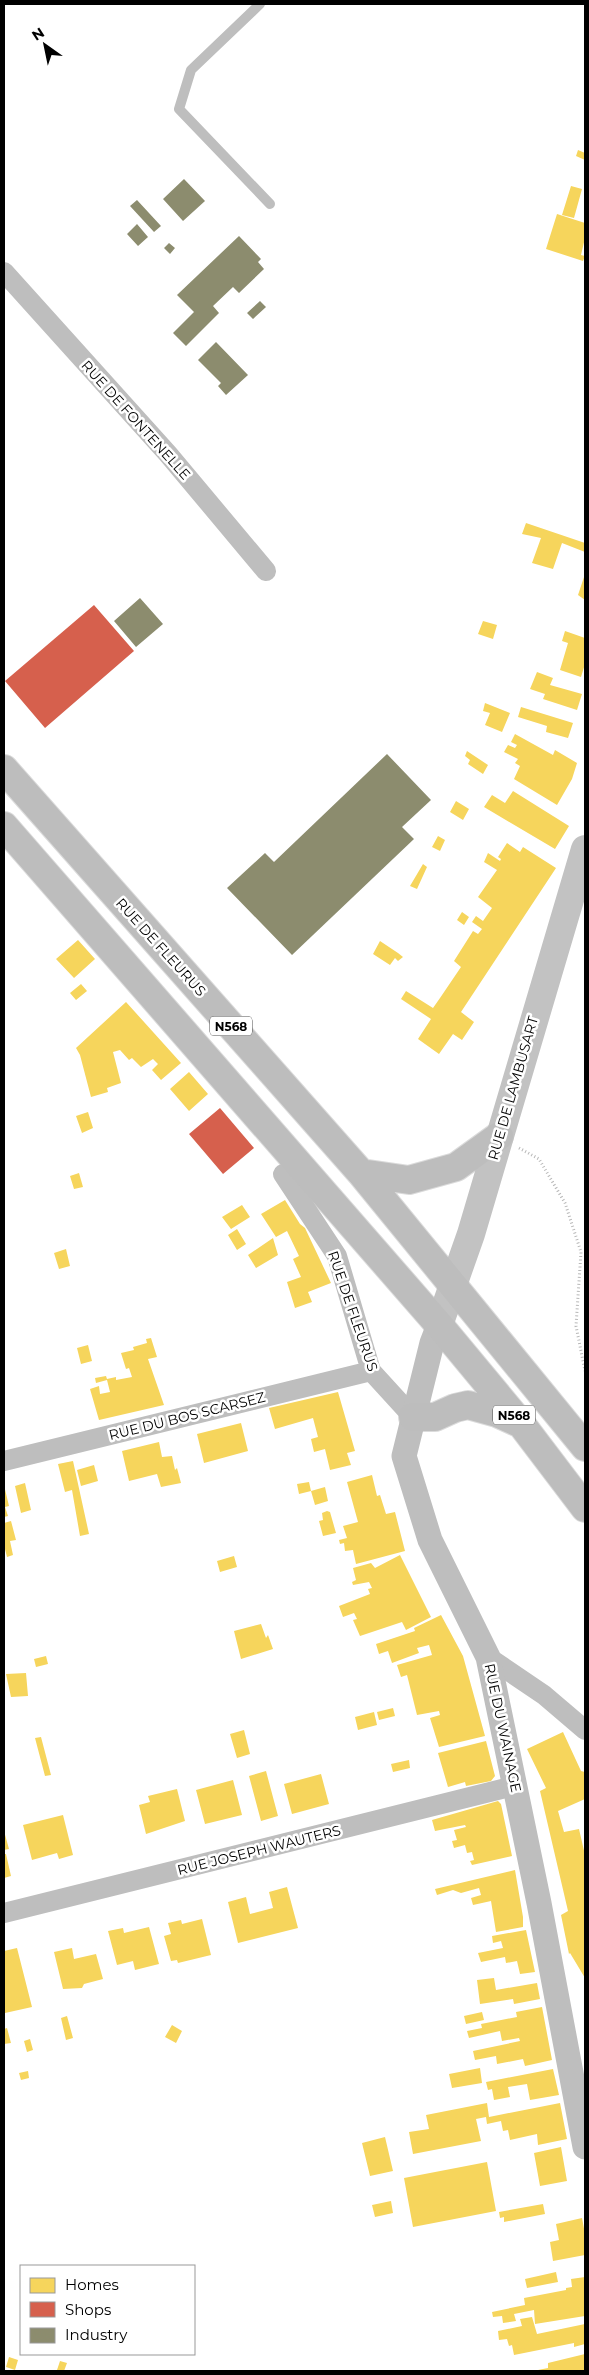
<svg xmlns="http://www.w3.org/2000/svg" width="589" height="2375" viewBox="0 0 589 2375" font-family="Montserrat,sans-serif">
  <style>
    .homes { fill: #f6d55c }
    .shops { fill: #d6604d }
    .industry { fill: #8c8c6e }
    .lines { fill: none; stroke-linecap: round; stroke-linejoin: round }
    .trunk-casing { stroke: #dbdbdb; stroke-width: 30 }
    .path { stroke: #b8b8b8; stroke-width: 3; stroke-dasharray: 1 2.5; stroke-linecap: butt }
    .service { stroke: #bebebe; stroke-width: 10 }
    .minor { stroke: #bebebe; stroke-width: 20 }
    .tertiary { stroke: #bebebe; stroke-width: 25 }
    .secondary { stroke: #c2c2c2; stroke-width: 28 }
    .trunk { stroke: #bdbdbd; stroke-width: 28 }
    .labels { text-anchor: middle; dominant-baseline: central; stroke-width: 5; stroke-linejoin: round; paint-order: stroke }
    .shield { fill: #fff; stroke: #4c4c4c; stroke-width: 1 }
    .shield-label { font-size: 12px; font-weight: bold; fill: #000 }
    .street-label { font-size: 14px; fill: #000; stroke: #fff }
  </style>
  <rect width="100%" height="100%" fill="#fff"/>
  <!-- homes -->
  <path class="homes" d="M578,150l7,3v7l-9,-4z
    M571,186l11,3 -8,29 -12,-3z
    M557,214l28,9v15l-4,17 4,1 -2,5 -37,-12z
    M526,523l59,20v9l-23,-9 -9,26 -21,-6 9,-25 -19,-4z
    M585,574v26l-7,-5z
    M483,621l14,4 -4,14 -15,-5z
    M565,631l20,7v26l-4,13 -21,-7 8,-27 -6,-2z
    M537,672l16,6 -3,7 32,9 -5,16 -34,-11 2,-5 -15,-5z
    M485,703l25,10 -8,19 -17,-7 5,-12 -7,-2z
    M521,707l52,16 -5,15 -22,-6 1,-6 -29,-9z
    M515,734l38,21 2,-5 22,13 -5,16 -15,26 -43,-26 6,-13 -5,-3 3,-4 -14,-7 4,-7 7,3 2,-3 -6,-3z
    M467,751l21,14 -5,9 -15,-10 2,-4 -5,-4z
    M513,791l56,35 -14,23 -71,-42 8,-12 13,8z
    M456,801l13,8 -6,11 -13,-8z
    M438,836l7,4 -5,11 -8,-4z
    M507,843l13,9 3,-5 33,21 -95,144 13,10 -12,18 -9,-6 -14,20 -21,-15 13,-20 -30,-20 5,-8 27,17 7,-10 21,-31 -7,-6 19,-30 5,3 4,-5 -10,-7 4,-6 7,5 9,-13 -14,-11 19,-27 -13,-8 4,-9 12,8 1,-2 -3,-2z
    M423,864l4,3 -10,22 -7,-3z
    M462,912l7,5 -5,8 -7,-5z
    M78,940l17,19 -21,19 -18,-19z
    M380,941l18,12 5,4 -5,4 -3,-3 -5,7 -17,-11z
    M81,984l6,7 -11,9 -6,-7z
    M126,1002l55,61 -20,17 -9,-10 6,-6 -5,-5 -12,8 -9,-9 -3,2 -9,-10 -7,2 8,31 -14,5 1,4 -17,5 -11,-42 -4,-7z
    M189,1072l19,22 -19,17 -19,-22z
    M88,1112l5,16 -11,5 -6,-17z
    M79,1173l4,14 -9,2 -4,-13z
    M285,1200l15,24 5,4 26,55 -23,9 4,10 -17,6 -8,-26 14,-5 -8,-18 6,-3 -12,-25 -11,6 -15,-23z
    M242,1205l8,12 -19,12 -9,-12z
    M237,1229l9,15 -9,6 -9,-15z
    M273,1238l5,17 -22,13 -8,-13z
    M66,1249l4,17 -11,3 -5,-16z
    M151,1338l6,19 -9,2 16,46 -65,15 -9,-31 9,-3 1,8 10,-2 -3,-12 -11,3 -1,-5 11,-2 1,3 9,-2v3l16,-3 -3,-9 -3,1 -5,-16 13,-3 -1,-3 14,-4 -1,-4z
    M88,1345l4,16 -11,3 -4,-16z
    M338,1392l17,59 -8,2 4,12 -21,5 -5,-21 -11,3 -3,-13 7,-2 -5,-19 -38,11 -6,-21z
    M241,1423l7,28 -44,12 -7,-29z
    M159,1442l3,15 10,-1 3,14 2,-2 4,15 -20,4 -4,-13 -28,7 -7,-30z
    M73,1461l16,73 -9,2 -8,-46 -7,2 -7,-28z
    M94,1465l4,16 -17,5 -4,-16z
    M372,1475l5,21 3,-1 6,19 9,-2 10,39 -49,13 -3,-14 -8,1 -1,-8 -4,1 -1,-4 8,-2 -4,-12 15,-4 -11,-40z
    M309,1482l2,9 14,-4 3,14 -13,4 -4,-14 -12,3 -2,-10z
    M25,1483l6,27 -10,3 -6,-27z
    M4,1485l5,21 -4,1 3,9 -4,1z
    M327,1511l3,1 6,21 -13,3 -4,-15 4,-1 -1,-7z
    M11,1521l5,19 -6,1 3,14 -6,2 -3,-12v-22z
    M400,1555l31,62 -25,13 -4,-8 -42,14 -7,-16 4,-1 -3,-6 -11,4 -4,-11 31,-12 -2,-5 4,-1 -3,-6 -16,3 -1,-3 4,-2 -3,-12 18,-5 4,5z
    M234,1556l3,11 -17,5 -3,-11z
    M441,1615l22,41 22,80 -46,11 -9,-29 10,-3 -1,-4 -22,4 -10,-40 -6,2 -4,-12 35,-10 -3,-10 -12,3 2,5 -27,10 -4,-12 -9,3 -3,-10 39,-13 -1,-3z
    M261,1624l5,14 2,-3 5,14 -32,10 -7,-28z
    M46,1656l2,8 -12,3 -2,-8z
    M26,1673l2,23 -17,1 -5,-23z
    M393,1708l2,8 -16,4 -2,-8z
    M374,1712l3,13 -19,5 -3,-13z
    M244,1730l6,24 -13,4 -7,-24z
    M563,1732l18,39 4,1v27l-27,12 6,21 15,-3 6,26v123l-15,-25 -1,1 -8,-39 7,-4 -28,-120 6,-3 -19,-39z
    M41,1737l10,38 -6,1 -10,-38z
    M486,1741l9,35 -4,5 -25,5 -1,-4 -17,5 -10,-34z
    M409,1760l1,8 -17,4 -2,-8z
    M266,1771l12,45 -17,5 -12,-45z
    M321,1774l8,30 -37,10 -8,-30z
    M233,1780l9,35 -37,9 -9,-34z
    M177,1789l8,32 -39,13 -7,-29 11,-3 -2,-6z
    M498,1801l3,3 11,52 -40,9 -2,-4 4,-1 -2,-8 -5,1 -2,-8 -11,3 -2,-7 5,-1 -3,-10 12,-3 -1,-2 -30,6 -3,-11z
    M63,1815l10,40 -14,4 -2,-6 -25,7 -9,-35z
    M4,1831l5,18 -5,1z
    M4,1854h2l5,22 -7,2z
    M515,1870l8,47v10l-27,5 -5,-31 -18,4 -2,-7 10,-3 -2,-7 -18,5 -8,-3 -16,5 -2,-6z
    M287,1887l11,41 -60,15 -10,-41 18,-5 4,17 23,-6 -4,-16z
    M202,1919l9,36 -33,8 -1,-3 -6,1 -7,-25 7,-2 -3,-11 13,-3 1,4z
    M149,1927l10,37 -24,6 -2,-9 -16,4 -9,-34 15,-3 1,5z
    M526,1930l9,42 -15,2 -3,-13 -11,2 -1,-6 -24,5 -3,-9 25,-5 -2,-7 -8,2 -1,-7z
    M17,1948l15,59 -27,6 -1,-62z
    M72,1948l2,11 22,-5 7,25 -19,5 -2,4 -19,1 -9,-37z
    M494,1978l2,12 41,-7 3,16 -26,5 -1,-5 -33,5 -3,-24z
    M542,2007l10,53 -27,6 -2,-7 -26,5 -1,-8 -21,4 -2,-9 47,-10 -1,-3 -17,3 -2,-10 -31,7 -2,-7 15,-3 -1,-4 36,-7 -1,-5z
    M482,2012l2,8 -18,4 -2,-8z
    M67,2016l6,22 -7,2 -5,-22z
    M172,2025l10,6 -6,12 -11,-6z
    M7,2028l4,15 -7,1v-15z
    M30,2039l3,11 -6,2 -3,-11z
    M480,2068l2,15 -30,5 -3,-14z
    M553,2069l6,26 -29,5 -3,-16 -19,3 2,10 -16,3 -2,-11 -4,1 -2,-8z
    M28,2071l1,7 -8,2 -2,-7z
    M487,2103l2,14 71,-14 7,36 -29,6 -1,-11 -27,6 -2,-10 -5,1 -2,-10 -14,3 -1,-7 -10,2 5,22 -68,13 -4,-22 20,-3 -3,-14z
    M385,2137l8,34 -23,5 -8,-33z
    M561,2147l6,34 -27,5 -6,-33z
    M487,2162l9,49 -83,16 -9,-49z
    M391,2201l2,12 -18,4 -3,-12z
    M543,2204l2,10 -41,8v-5l-4,1 -1,-6z
    M582,2218l3,16v21l-32,6 -3,-19 9,-2 -3,-16z
    M556,2272l2,10 -31,6 -2,-9z
    M585,2277v39l-50,8 -1,-14 -20,4 2,7 -13,2 -1,-7 -9,1 -1,-5 33,-7 -1,-7 42,-8v-2l6,-1 -1,-8z
    M532,2317l5,17 48,-10v20l-11,3v-4l-60,12 -2,-10 -3,1 -2,-7 -8,1 -1,-9 24,-5 -2,-7z
    M585,2354v17h-46l-1,-1 10,-2v-5z
    M9,2357l9,3 -3,10 -9,-3z
    M60,2361l7,2 -3,8 -7,-1z"/>
  <!-- shops -->
  <path class="shops" d="M94,605l40,46 -89,77 -40,-47z
    M220,1108l34,40 -31,26 -34,-40z"/>
  <!-- industry -->
  <path class="industry" d="M184,179l21,22 -22,20 -20,-22z
    M137,200l24,26 -7,6 -24,-26z
    M137,224l11,13 -10,9 -11,-12z
    M239,236l22,23 -3,3 6,7 -25,24 -6,-6 -20,19 6,7 -33,33 -13,-13 21,-21 -17,-17z
    M169,243l6,5 -5,6 -6,-6z
    M260,301l6,6 -13,12 -6,-6z
    M216,342l32,33 -22,20 -8,-9 3,-3 -23,-23z
    M140,598l23,26 -27,23 -22,-26z
    M387,754l44,46 -29,27 12,12 -122,116 -65,-67 38,-35 9,9z"/>
  <g class="lines">
    <!-- trunk casing -->
    <g class="trunk-casing">
      <path id="trunk" d="M4,769l357,404 224,274
        M4,826l435,499 83,100 63,83
        M361,1173l48,7 47,-13 43,-31
        M413,1417h22l20,-9 13,-3 29,8 22,10"/>
    </g>
    <!-- path -->
    <path class="path" d="M519,1148l20,11 26,44 16,49 -5,74 9,45"/>
    <!-- service -->
    <path class="service" d="M260,4l-69,66 -12,39 91,95"/>
    <!-- minor -->
    <path class="minor" d="M4,272l164,182 98,117
      M283,1174l54,82 34,115 42,46
      M4,1461l367,-90
      M488,1657l56,38 41,35
      M4,1913l510,-127"/>
    <!-- tertiary -->
    <path class="tertiary" d="M439,1325l-7,18 -28,113 26,84 58,117 51,246 46,244"/>
    <!-- secondary -->
    <path class="secondary" d="M439,1325l32,-91 114,-385"/>
    <!-- trunk -->
    <use href="#trunk" class="trunk"/>
  </g>
  <g class="labels">
    <!-- shield labels -->
    <g class="shield">
      <rect x="210" y="1016.5" width="42" height="19" rx="4"/>
      <rect x="493" y="1405.5" width="42" height="19" rx="4"/>
    </g>
    <g class="shield-label">
      <text x="231" y="1026">N568</text>
      <text x="514" y="1415">N568</text>
    </g>
    <!-- street labels -->
    <g class="street-label">
      <text transform="translate(136 420) rotate(48)">RUE DE FONTENELLE</text>
      <text transform="translate(161 947) rotate(48)">RUE DE FLEURUS</text>
      <text transform="translate(513 1088) rotate(-74)">RUE DE LAMBUSART</text>
      <text transform="translate(353 1311) rotate(71)">RUE DE FLEURUS</text>
      <text transform="translate(187 1416) rotate(-14)">RUE DU BOS SCARSEZ</text>
      <text transform="translate(503 1728) rotate(78)">RUE DU WAINAGE</text>
      <text transform="translate(259 1850) rotate(-14)">RUE JOSEPH WAUTERS</text>
    </g>
  </g>
  <!-- border -->
  <rect width="589" height="2375" fill="none" stroke="#000000" stroke-width="10"/>
  <!-- legend -->
  <rect x="20" y="2265" width="175" height="90" fill="#ffffff" stroke="#999999"/>
  <rect x="30" y="2278" width="25" height="15" fill="#f6d55c" stroke="#999999"/>
  <text x="65" y="2290" font-size="15" fill="#000000">Homes</text>
  <rect x="30" y="2302" width="25" height="15" fill="#d6604d" stroke="#999999"/>
  <text x="65" y="2315" font-size="15" fill="#000000">Shops</text>
  <rect x="30" y="2328" width="25" height="15" fill="#8c8c6e" stroke="#999999"/>
  <text x="65" y="2340" font-size="15" fill="#000000">Industry</text>
  <!-- north arrow -->
  <g transform="translate(45 45) rotate(327)" stroke="#ffffff" stroke-width="4" paint-order="stroke">
  <path d="M0-4L9 19L0 12L-9 19Z" fill="#000000"/>
  <text y="-8" font-size="14" font-weight="bold" text-anchor="middle" fill="#000000">N</text>
  </g>
</svg>
